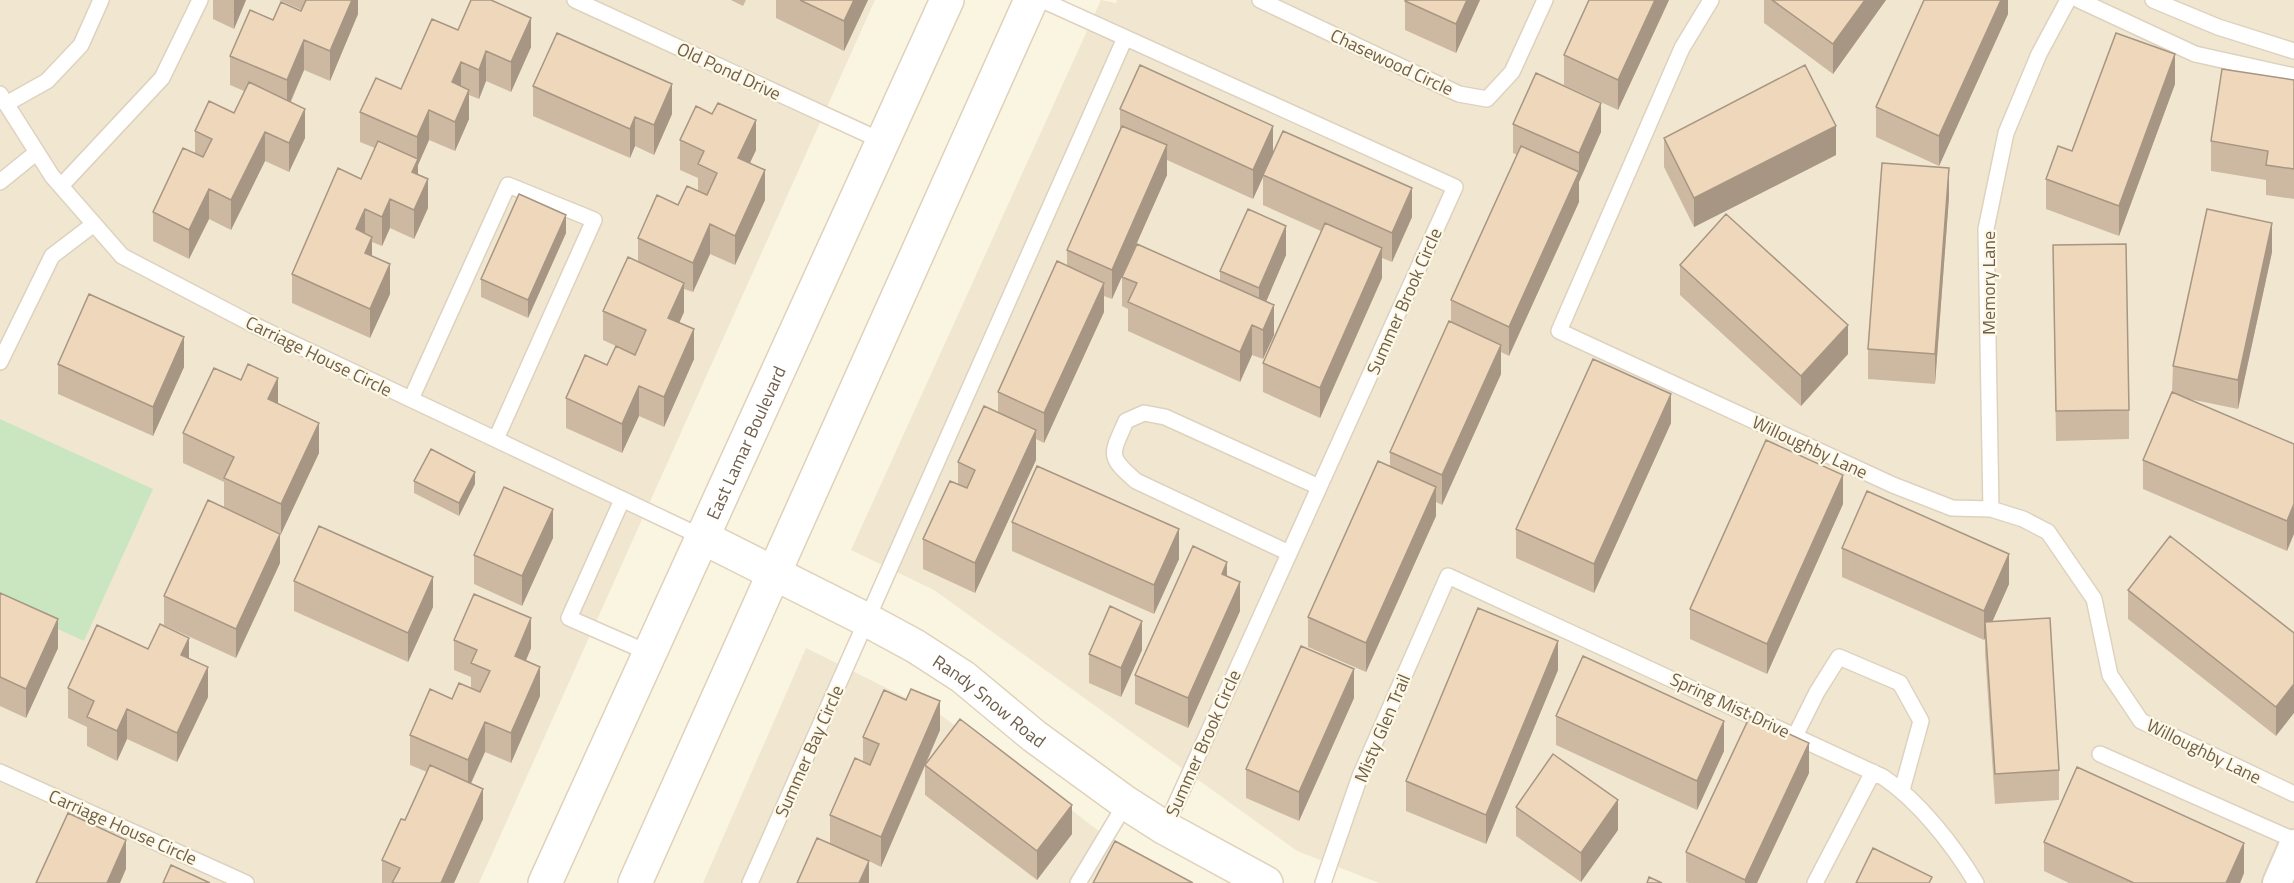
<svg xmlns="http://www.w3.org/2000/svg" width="2294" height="883" viewBox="0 0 2294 883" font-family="'Titillium Web',sans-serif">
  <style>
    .residential { fill: #f1e7d1 }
    .green { fill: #cae6c1 }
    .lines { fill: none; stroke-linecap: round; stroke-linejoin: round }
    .lane-casing { stroke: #ded2be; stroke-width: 18 }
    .street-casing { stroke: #ded2be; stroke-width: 32 }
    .secondary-casing { stroke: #dfd1ba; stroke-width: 36 }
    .lane { stroke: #fff; stroke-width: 15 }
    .street { stroke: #fff; stroke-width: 28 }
    .secondary { stroke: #fff; stroke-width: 33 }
    .wall { fill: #cdb9a1 }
    .shaded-wall { fill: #a79683 }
    .building { fill: #eed7bb; stroke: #a79683; stroke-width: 1.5 }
    .labels { text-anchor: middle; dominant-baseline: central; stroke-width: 4.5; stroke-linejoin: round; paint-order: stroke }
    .street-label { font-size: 18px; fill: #6f5e4a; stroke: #fef8e7 }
  </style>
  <rect width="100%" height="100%" fill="#faf5e1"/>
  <!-- residential -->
  <path class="residential" d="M0,0h875l-396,883h-479z
    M1101,0l15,3 1,-3h1177v883h-915l-82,-32 -363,-261 -83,-40z
    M806,648l133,66 100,71 87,67 48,31h-471z"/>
  <!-- green -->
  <path class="green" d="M0,419l153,70 -69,152 -84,-38z"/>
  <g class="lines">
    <!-- lane casing -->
    <g class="lane-casing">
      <path id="lane" d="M575,0l307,141
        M1042,0l413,187 -290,641
        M1260,0l199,94 28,5 25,-27 33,-72
        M1711,0l-29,48 -123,283 334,154 59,23 39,1 32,10 25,13 46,67 16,76 31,46 153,73
        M2079,0l116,54 99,22
        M2153,0l65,27 76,24
        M0,94l52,82 70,80 132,69 448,212
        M6,104l41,-23 34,-36 20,-45
        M0,182l37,-30
        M61,186l101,-108 38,-78
        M0,362l52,-106 42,-32
        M411,399l97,-214 86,35 -98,219
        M622,500l-53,118 80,35
        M1991,509l-5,-280 20,-96 33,-79 29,-54
        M1289,553l-153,-72c-29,-25 -25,-26 -10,-60l18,-8 21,4 154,70
        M1795,736l22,-44 22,-35 61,26 21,38 -19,69
        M2100,754l194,86
        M0,772l246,111
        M750,883l375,-845
        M1078,883l48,-80
        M1323,883l37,-107 88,-200 435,201c36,24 71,69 93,106
        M1815,883l58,-111"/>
    </g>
    <!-- street casing -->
    <g class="street-casing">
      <path id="street" d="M2277,883l17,-39"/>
    </g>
    <!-- secondary casing -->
    <g class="secondary-casing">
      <g id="secondary">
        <path id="s1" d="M702,537l165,83 48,26 48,31 71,59 92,67 39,25 101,55"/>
        <path id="s2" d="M545,883l402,-883"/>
        <path d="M635,883l396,-883"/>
      </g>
    </g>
    <!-- lane -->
    <use href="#lane" class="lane"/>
    <!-- street -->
    <use href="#street" class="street"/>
    <!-- secondary -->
    <use href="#secondary" class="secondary"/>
  </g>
  <!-- wall -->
  <path class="wall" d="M213,0h33l-12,29 -21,-10z
    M279,0h79v14l-28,67 -26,-11 -13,32 14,36 -16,34 -24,-11 -34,69 -22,-11 -20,40 -36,-18v-29l42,-58v-23l39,-18 10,-22 -14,-6v-29l43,-36 28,-9 1,-1z
    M731,0h15l-3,6z
    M776,0h92l-24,51 -68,-33z
    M1480,0l-24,53 -51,-23v-29z
    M1669,0l-51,110 -54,-25v-30z
    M1764,0h122l-53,74 -69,-51z
    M2008,0v14l-69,152 -63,-29v-30z
    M458,30l73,17 -20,45 -25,-11 -7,18 -10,-4v24l-14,32 -26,-11 -11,25v9l10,34 -14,31 -24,-11 -8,18 -10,-4v14l18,38 -20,44 -78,-35v-29l69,-95 14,-31 -15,-6v-30l41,-23z
    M2294,80v119l-28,-4v-15l-55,-9v-30z
    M2175,84l-56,152 -73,-27v-30l26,-28z
    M533,86l139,28 -18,41 -19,-9 -5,12 -97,-42z
    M1120,109l153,44 139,64 -20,45 -10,-4v20l-62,140 -57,-26v-29l58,-132 -58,-26v-28l-10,22 -86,-39v15l-55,124 -8,-3v16l-60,131 -8,-4v21l-61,133 -52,-24v-30l35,-55v-22l40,-49v-21l69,-126v-16l53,-121z
    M1513,124l88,8 -22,50v20l-70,154 -8,-4v22l-59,131 -6,-3v14l-70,156 -58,-25v-30l82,-150v-15l61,-130v-22l66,-145 -4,-2z
    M1664,138l172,17 -142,72 -30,-60z
    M680,140l76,10 -6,13 15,37 -30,65 -25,-11 -17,38 -9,-3v23l-5,11 15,36 -30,68 -25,-11 -17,37 -56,-25v-30l41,-33 28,-10 -32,-15v-29l35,-49v-24l40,-33 20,-14v-13l-18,-8z
    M1949,197l-14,187 -67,-5v-30z
    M566,233l-38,85 -47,-21v-18z
    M2053,245l76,165v29l-73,2z
    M2272,252l-34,157 -49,-10 105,45 -7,107 -144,-62v-29l29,-68 1,-26z
    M1286,255l-20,47 8,33 -11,24 -11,-4 -12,27 -112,-51v-22l-6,-3v-29l98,4v-10z
    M1680,265l168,89 -47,52 -121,-111z
    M58,364l126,3 -31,69 -95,-42z
    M241,380l37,24 41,49 -38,81 -57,-27v-25l-41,-19v-30z
    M1671,423l-77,170 -78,-35v-29z
    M414,481l61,3 -16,32 -45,-23z
    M1843,504l-76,170 -77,-35v-30z
    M1012,522l167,37 -25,55 -142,-63z
    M553,538l-31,68 -48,-22v-29z
    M1842,548l167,36 -17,38 67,148v30l-64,4 -10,-152v-14l-1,2 -142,-63z
    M280,563l-44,95 -72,-33v-29z
    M1227,576l13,35 -52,117 -53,-24v-29z
    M294,581l139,26 -25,55 -114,-51z
    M2128,590l166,43 -18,103 -148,-117z
    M0,593l58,55 -32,70 -26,-12z
    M454,640l77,8 -5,13 14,35 -29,67 -26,-11 -14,32 12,35 -29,64h-72v-23l23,-40 22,-48 -17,-7v-30l42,-36 19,-11v-11l-17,-7z
    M148,649l41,10 19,38 -31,65 -50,-23 -10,22 -30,-15v-19l-19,-9v-30z
    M1142,650l-21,47 -32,-14v-29z
    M1558,670l-72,174 -80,-33v-30z
    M1354,698l-55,123 -53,-23v-29z
    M1556,716l168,35 -27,59 -141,-65z
    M940,730l-14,34 146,70 -35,46 -112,-85v-29l-44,101 -12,-6v22l-39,-39v-29l33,-53v-25z
    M1809,773l-52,110h-68l-3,-1v-30z
    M1516,807l102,23 -37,52 -65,-46z
    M2044,842l200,31 -4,10h-171l-25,-12z"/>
  <!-- shaded-wall -->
  <path class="shaded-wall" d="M234,0h12l-12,29z
    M352,0h6v14l-28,67v-30z
    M854,0h14l-24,51v-30z
    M1467,0h13l-24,53v-29z
    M1655,0h14l-51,110v-30z
    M1865,0h21l-53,74v-30z
    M2001,0h7v14l-69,152v-30z
    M531,18v29l-20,45v-30z
    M304,40v30l-17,39v-29z
    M486,51v30l-7,18v-29z
    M2175,54v30l-56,152v-30z
    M461,62v29l-9,-9z
    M672,84v30l-18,41v-30z
    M469,90v29l-14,32v-29z
    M1601,103v29l-22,50v-29z
    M305,109v29l-16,34v-29z
    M429,110v30l-11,25v23l-6,-16 5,-12v-23z
    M635,117v29l-5,12v-29z
    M756,120v30l-18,38v-30z
    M1273,126v30l-10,19v2l-10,22v-29z
    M1836,126v29l-142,72v-29z
    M265,132v29l-34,69v-30z
    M1167,145v30l-55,124v-29z
    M1949,168v29l-14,187v-30z
    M765,170v30l-30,65v-29z
    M1579,172v30l-70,154v-29z
    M428,179v29l-14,31v-29z
    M1412,188v29l-20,45v-29z
    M209,189v30l-20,40v-29z
    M390,199v29l-8,18v-29z
    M365,209v30l-9,-10z
    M566,215v18l-38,85v-18z
    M2272,223v29l-34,157v-29z
    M710,224v30l-17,38v-29z
    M1286,226v29l-27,63v-30z
    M372,237v29l-7,-13z
    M1382,248v30l-62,140v-30z
    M390,264v30l-20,44v-29z
    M684,283v29l-16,36v-30z
    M1104,283v29l-60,131v-30z
    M1274,305v30l-11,24v-29z
    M1252,325v30l-12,27v-30z
    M1848,325v29l-47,52v-30z
    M694,329v30l-30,68v-30z
    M184,337v30l-31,69v-29z
    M1501,345v29l-59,131v-30z
    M278,378v30l-10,-9z
    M639,386v30l-17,37v-29z
    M1671,394v29l-77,170v-29z
    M319,423v30l-38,81v-30z
    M1036,430v30l-61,133v-30z
    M475,472v12l-16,32v-13z
    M1843,475v29l-76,170v-30z
    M1436,487v29l-70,156v-29z
    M2294,504v30l-7,17v-30z
    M553,509v29l-31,68v-30z
    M1179,529v30l-25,55v-29z
    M280,534v29l-44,95v-29z
    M2009,554v30l-23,52 -1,-14v16l-1,2v-29z
    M1227,562v29l-5,-17z
    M433,577v30l-25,55v-29z
    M1240,582v29l-52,117v-30z
    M531,618v30l-16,38v-30z
    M58,619v29l-32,70v-29z
    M1142,621v29l-21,47v-29z
    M189,638v29l-8,-12z
    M1558,641v29l-72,174v-29z
    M208,667v30l-31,65v-29z
    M540,667v29l-29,67v-30z
    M1354,669v29l-55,123v-29z
    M2294,684v29l-18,23v-29z
    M940,701v29l-59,137v-30z
    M127,709v30l-10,22v-30z
    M1724,721v30l-27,59v-29z
    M485,722v30l-17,37v-29z
    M1809,743v30l-52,110h-12v-3z
    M483,789v30l-29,64h-13z
    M1618,800v30l-37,52v-29z
    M1072,805v29l-35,46v-29z
    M126,840v29l-6,14h-13z
    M2244,843v30l-4,10h-14z
    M869,861v22h-10z"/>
  <!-- building -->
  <path class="building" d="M306,0h46l-22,51 -26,-11 -17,40 -57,-24 20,-46 23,10 8,-18 20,9z
    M471,0h20l40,18 -20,44 -25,-11 -7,19 -18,-8 -9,20 17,8 -14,32 -26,-12 -12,27 -57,-25 16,-34 25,11 31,-70 26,11z
    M800,0h54l-10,21z
    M1406,0h61l-11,24 -51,-23z
    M1589,0h66l-37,80 -54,-25z
    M1772,0h93l-32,44z
    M1924,0h77l-62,136 -63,-29z
    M557,33l115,51 -18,41 -19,-8 -5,12 -97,-43z
    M2116,33l59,21 -56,152 -73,-27 12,-33 14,5z
    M1140,65l133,61 -20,44 -133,-61z
    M1805,65l31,61 -142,72 -30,-60z
    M2222,69l72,11v89l-28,-4 2,-14 -57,-10z
    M1536,73l65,30 -22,50 -66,-29z
    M249,82l56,27 -16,34 -24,-11 -34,68 -22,-11 -20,41 -36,-18 30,-64 20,9 9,-18 -17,-8 14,-30 25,12z
    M718,103l38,17 -18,38 27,12 -30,66 -25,-12 -17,39 -55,-25 19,-43 21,10 9,-19 20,9 10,-22 -19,-9 6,-13 -24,-11 16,-34 16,8z
    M1122,126l45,19 -55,125 -45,-20z
    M1283,131l129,57 -20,45 -129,-58z
    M378,141l40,18 -6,13 16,7 -14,31 -24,-11 -8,18 -17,-8 -9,20 16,8 -7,16 25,11 -20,45 -78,-35 46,-106 23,11z
    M1521,146l58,26 -70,155 -58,-27z
    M1882,163l67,5 -14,186 -67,-5z
    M519,194l47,21 -38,85 -47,-21z
    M1248,209l38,17 -27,62 -39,-17z
    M2207,209l65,14 -34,157 -65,-14z
    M1726,214l122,111 -47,51 -121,-111z
    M1325,223l57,25 -62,140 -57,-25z
    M1137,244l137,61 -11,25 -11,-5 -12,27 -112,-50 9,-19 -15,-6z
    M2126,244l3,166 -73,1 -3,-166z
    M628,257l56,26 -16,35 26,11 -30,68 -25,-11 -17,38 -56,-26 19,-43 22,10 9,-19 19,9 11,-25 -43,-19z
    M1057,261l47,22 -60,130 -46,-21z
    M89,294l95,43 -31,70 -95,-43z
    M1449,321l52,24 -59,130 -52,-23z
    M1593,359l78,35 -77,170 -78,-35z
    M248,364l30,14 -10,21 51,24 -38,81 -57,-26 10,-21 -51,-24 31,-65 27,12z
    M2172,392l122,52v60l-7,17 -144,-61z
    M984,406l52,24 -61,133 -52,-24 27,-58 17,7 8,-18 -17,-8z
    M1766,440l77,35 -76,169 -77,-35z
    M431,449l44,23 -16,31 -45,-22z
    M1378,461l58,26 -70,156 -58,-26z
    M1037,466l142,63 -25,56 -142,-63z
    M504,487l49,22 -31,67 -48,-21z
    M1867,491l142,63 -25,57 -142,-63z
    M208,500l72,34 -44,95 -72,-33z
    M319,526l114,51 -25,56 -114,-52z
    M2170,536l124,97v51l-18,23 -148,-117z
    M1193,546l34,16 -5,12 18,8 -52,116 -53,-23z
    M0,593l58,26 -32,70 -26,-12z
    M474,594l57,24 -16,38 25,11 -29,66 -26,-11 -17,38 -58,-25 20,-46 22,10 7,-16 21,9 10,-21 -19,-8 6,-13 -23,-10z
    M1110,606l32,15 -21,47 -32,-14z
    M1478,608l80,33 -72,174 -80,-34z
    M2050,618l9,152 -64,4 -10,-152z
    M160,624l29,14 -8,17 27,12 -31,66 -50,-24 -10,22 -30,-14 7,-16 -26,-13 29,-63 51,24z
    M1301,646l53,23 -55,123 -53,-23z
    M1583,656l141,65 -27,60 -141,-65z
    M911,689l29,12 -59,136 -51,-22 25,-57 15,7 9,-21 -16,-7 21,-47 22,10z
    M1750,716l59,27 -64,137 -59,-28z
    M960,719l112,86 -35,46 -112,-86z
    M1553,754l65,46 -37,53 -65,-46z
    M430,765l53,24 -42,94h-49l8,-15 -18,-8 19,-41 4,1z
    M2077,767l167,76 -18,40h-92l-90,-41z
    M68,813l58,27 -19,43h-71z
    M817,838l52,23 -10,22h-62z
    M1115,841l78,42h-100z
    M1873,848l59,29 -3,6h-73z
    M171,865l39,18h-47z
    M1649,877l13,6h-15z"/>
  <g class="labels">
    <!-- street labels -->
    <g class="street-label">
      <text transform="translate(1392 62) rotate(25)">Chasewood Circle</text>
      <text transform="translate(729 71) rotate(25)">Old Pond Drive</text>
      <text transform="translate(1988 283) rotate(-90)">Memory Lane</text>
      <text transform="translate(1404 301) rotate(-66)">Summer Brook Circle</text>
      <text transform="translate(319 356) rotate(26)">Carriage House Circle</text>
      <text stroke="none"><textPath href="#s2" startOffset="484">East Lamar Boulevard</textPath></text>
      <text transform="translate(1810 447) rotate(25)">Willoughby Lane</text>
      <text stroke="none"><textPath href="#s1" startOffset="332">Randy Snow Road</textPath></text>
      <text transform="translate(1730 705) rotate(25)">Spring Mist Drive</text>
      <text transform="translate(1382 728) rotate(-67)">Misty Glen Trail</text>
      <text transform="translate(1203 743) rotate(-66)">Summer Brook Circle</text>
      <text transform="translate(809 751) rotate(-66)">Summer Bay Circle</text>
      <text transform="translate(2204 751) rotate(26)">Willoughby Lane</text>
      <text transform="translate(123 827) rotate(24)">Carriage House Circle</text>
    </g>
  </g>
</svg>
